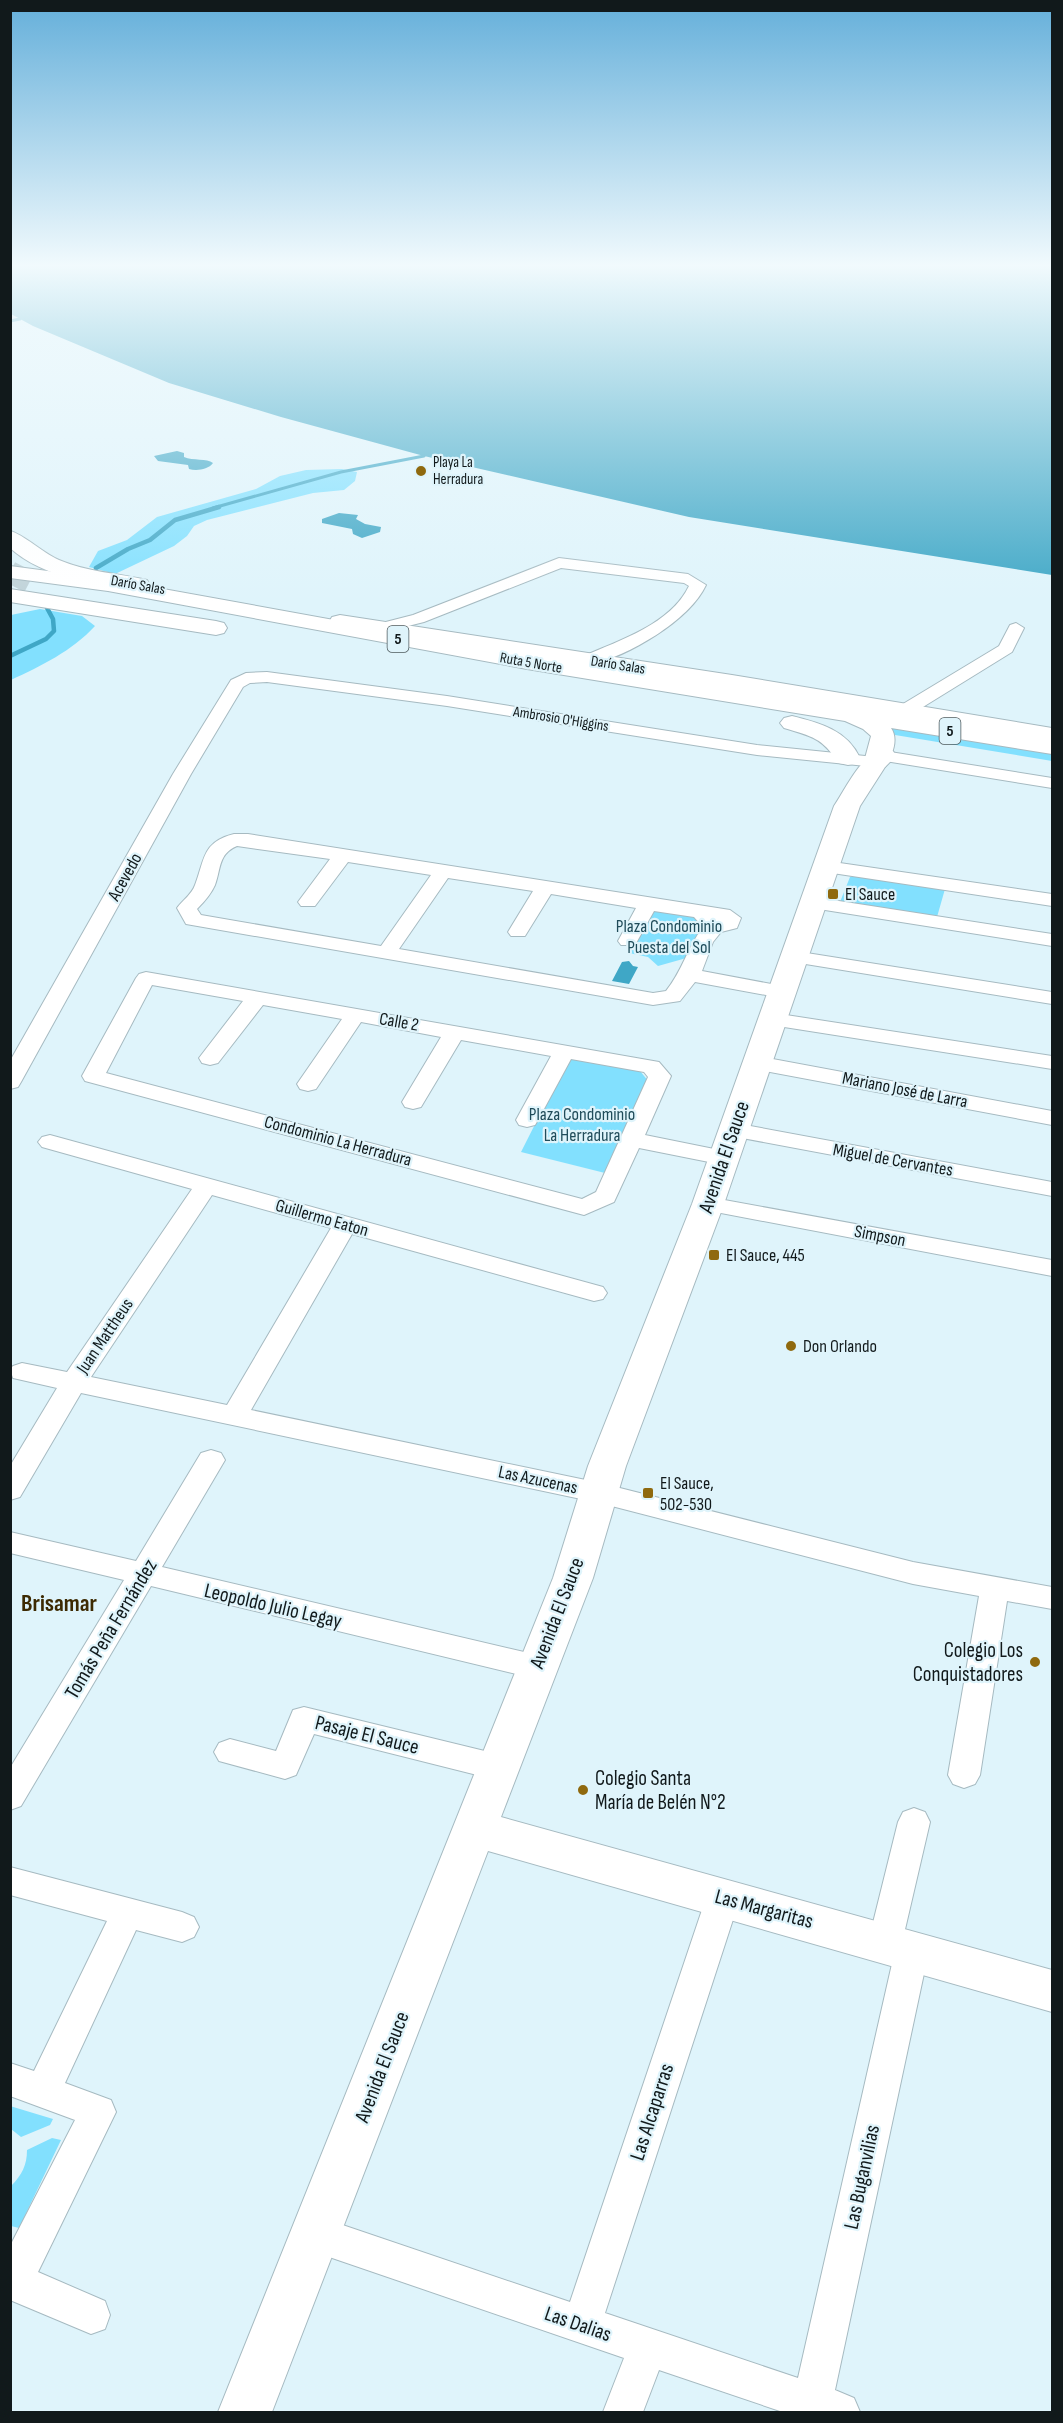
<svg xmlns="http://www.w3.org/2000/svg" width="1063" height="2423" viewBox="0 0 1063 2423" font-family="'Sofia Sans Condensed',sans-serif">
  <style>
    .green { fill: #82e0fe }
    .water { fill: #3fa7c6 }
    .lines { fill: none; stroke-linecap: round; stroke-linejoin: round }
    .stream-far1 { stroke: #3fa7c6; stroke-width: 3 }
    .stream { stroke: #3fa7c6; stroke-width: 4.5 }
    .highway-tunnel { stroke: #c0d3d9; stroke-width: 22; stroke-dasharray: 22 11; stroke-linecap: butt }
    .street-casing { stroke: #a6bac1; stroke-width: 2 }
    .secondary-casing { stroke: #a6bac1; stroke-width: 2 }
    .highway-casing { stroke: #a6bac1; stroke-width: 2 }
    .street { fill: #fff; fill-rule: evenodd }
    .secondary { fill: #fff; fill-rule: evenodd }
    .highway { fill: #fff; fill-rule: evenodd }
    .poi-dot { fill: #8f690e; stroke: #dff4fb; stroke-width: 2 }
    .labels { text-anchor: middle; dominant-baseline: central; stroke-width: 4.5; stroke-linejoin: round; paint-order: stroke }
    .far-poi-label { font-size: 15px; fill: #11191b; stroke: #dff4fb; text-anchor: start }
    .far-street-label { font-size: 15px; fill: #11191b; stroke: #dff4fb }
    .shield { fill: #dff4fb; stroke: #4f5b5e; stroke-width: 1.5 }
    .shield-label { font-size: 16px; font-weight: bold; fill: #11191b }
    .street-label { font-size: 18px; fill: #11191b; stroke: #dff4fb }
    .poi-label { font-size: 18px; fill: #11191b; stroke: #dff4fb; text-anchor: start }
    .park-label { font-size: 18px; fill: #204c5a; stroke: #dff4fb }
    .near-street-label { font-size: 21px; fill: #11191b; stroke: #dff4fb }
    .near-poi-label { font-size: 21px; fill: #11191b; stroke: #dff4fb; text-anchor: end }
    .near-neighbourhood-label { font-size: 24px; font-weight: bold; fill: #3d2a02; stroke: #dff4fb }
  </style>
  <rect width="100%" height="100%" fill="#dff4fb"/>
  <!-- green -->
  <path class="green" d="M342,469l15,3 -2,9 -11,9 -31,3 -106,27 -13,6 -7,10 -13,10 -59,28 -26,-7 9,-16 29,-11 30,-23 99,-28 24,-13 26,-6z
    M40,609l42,7 13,10c-23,25 -54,40 -84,54v-65z
    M879,724l173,28v9l-163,-27z
    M857,875l88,14 -8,28 -97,-15 10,-25z
    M653,906l45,8 11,14 -19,29 -32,9 -10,-9 -19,-4z
    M569,1057l71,14 9,11 -44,91 -84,-21z
    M10,2106l43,13 -3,6 -29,12 -10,-8z
    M52,2138l9,2 -42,88 -8,-2v-40c11,-11 16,-21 16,-36z"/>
  <!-- water -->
  <path class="water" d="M11,264h1041v311l-363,-58 -265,-61 -143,-39 -112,-34 -136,-57 -22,-12z
    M177,451l7,2v4c9,4 23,1 29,6 -5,7 -17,8 -24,6l-1,-4 -30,-4 -4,-5z
    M339,513l19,2 -2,4 9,5 16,3 -1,5 -18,6 -9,-4 -1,-5 -30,-6v-4z
    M629,961l4,5 5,1 -9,17 -17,-3 10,-19z"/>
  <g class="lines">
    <!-- stream-far1 -->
    <path class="stream-far1" d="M10,321l10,-2
      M213,508l128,-36 83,-16"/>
    <!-- stream -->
    <path class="stream" d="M96,568l32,-19 22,-9 25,-20 44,-13
      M10,656l36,-17 8,-8 -1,-12 -6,-11"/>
    <!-- highway-tunnel -->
    <path class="highway-tunnel" d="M10,572l23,12"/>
    <!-- street casing -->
    <g class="street-casing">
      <path id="street" d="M559,558l129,16 18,11c-17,36 -78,71 -116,80l-6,-1 -2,-4 2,-4c36,-16 87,-32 105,-70l-5,-3 -123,-15 -137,54 -44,11 -8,-5 2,-3 39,-10z
        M1016,623l8,5 -12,24 -102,63h-12l-3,-4 3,-4 101,-61 11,-21z
        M267,672l180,24 310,49 118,12 3,-5 6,-1 168,27v10l-167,-27 -3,5 -6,1 -119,-12 -310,-49 -180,-24 -17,1 -7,4 -52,87 -170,308 -3,5 -8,2v-28l163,-287 58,-94 15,-7z
        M234,834h14l482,76 11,8 -4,10 -16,4 -8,10 -11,29 80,15 7,2 4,4 -4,4 -7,2 -87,-16 -15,19 -27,4 -467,-81 -9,-16c6,-8 15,-14 18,-23 10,-26 7,-43 39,-51zM237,846l93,13 -32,43 3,4h14l33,-44 83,13 -50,71 -180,-31 -4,-6c7,-7 14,-15 18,-24 6,-16 3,-31 22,-39zM448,878l85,13 -25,41 3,4h14l26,-42 85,14 -18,33 3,4h14l19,-34 40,6 9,10c-16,21 -20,43 -37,64l-13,2 -254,-44z
        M826,861l226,33v12l-233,-35 -3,-4 3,-4z
        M813,897l239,37v12l-246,-39 -3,-4 3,-4z
        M794,951l258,41v12l-265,-43 -3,-4 3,-4z
        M146,972l513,90 12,14 -26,59 79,16 8,2 4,5 -4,5 -8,2 -85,-17 -25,54 -30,13 -499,-134 -3,-5 54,-98 3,-4zM152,985l91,16 -44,57 3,5 8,2 8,-2 45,-58 79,14 -45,65 3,5 8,2 8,-2 45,-67 80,15 -39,65 3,5 8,2 8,-2 40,-67 90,16 -35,64 3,5 8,2 8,-2 3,-5 33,-61 73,13 4,5 -52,115 -14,7 -476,-126z
        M773,1013l279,43v13l-287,-45 -3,-5 3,-5z
        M757,1056l295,55v14l-303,-57 -3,-5 3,-5z
        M734,1123l318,59v14l-326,-61 -3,-5 3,-5z
        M50,1135l553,152 4,6 -4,6 -9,2 -242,-67 -101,176 349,73 313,79 139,25v22l-45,-8 -27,174 -5,9 -11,4 -11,-4 -5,-9 31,-179 -66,-12 -313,-81 -519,-110 -61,104 -10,3v-34l47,-78 -44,-10 -3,-9 3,-3 9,-3 45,9 125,-183 -150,-42 -4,-5 4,-5zM212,1195l119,33 -104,177 -136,-28z
        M708,1197l344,63v16l-352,-67 -4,-5 4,-5z
        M211,1450l10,3 4,7 -63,107 375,88 11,4 4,8 -4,8 -11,4 -386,-93 -130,220 -11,4v-42l114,-188 -114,-27v-21l126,29 65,-108z
        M304,1707l193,47 11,4 5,9 -5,9 -11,4 -183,-46 -18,41 -11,4 -66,-18 -5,-9 5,-9 11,-4 46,12 17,-41z
        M914,1808l11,4 5,10 -27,116 9,-3 12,4 5,11 -94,440 19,8 6,14h-77l-124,-42 -16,42h-40l21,-54 -321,-110 -6,-13 6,-13 13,-6 254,86 136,-404 5,-10 12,-4 12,4 5,10 -135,415 193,65 96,-423 -9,3 -12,-4 -5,-11 30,-121 5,-10z
        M10,1867l172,45 12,5 5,10 -5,10 -12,5 -46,-12 -71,153 46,17 5,12 -78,160 67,29 5,14 -5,14 -14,5 -81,-34v-54l65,-126 -65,-24v-33l24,8 73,-150 -97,-26z"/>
    </g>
    <!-- secondary casing -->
    <g class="secondary-casing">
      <path id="secondary" d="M10,531c13,3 33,22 49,29 28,12 58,13 88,20l3,5 -3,5 -8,1c-43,-7 -94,-12 -129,-43z
        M340,615l392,60 320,53v14l-720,-115 -3,-5 3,-5z
        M884,749l9,2 3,5 -11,11 -25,39 -136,398 -98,262 -33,112 -92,239 551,153v42l-564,-161 -216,561h-54l335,-834 35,-112 104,-262 142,-398c13,-19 26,-51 50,-57z"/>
    </g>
    <!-- highway casing -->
    <g class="highway-casing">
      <path id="highway" d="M10,566l98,13 419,76 525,85v14l-161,-26c8,11 1,28 -6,39l-9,2 -9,-2 -3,-5 7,-26 -8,-7 -18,-8 -318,-52 -419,-78 -98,-13z
        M10,589l206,32 8,2 3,5 -3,5 -8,2 -206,-33z
        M792,716c28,7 55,14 68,42l-3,5 -9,2 -9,-2c-18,-26 -26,-26 -55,-35l-4,-5 4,-5z"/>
    </g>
    <!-- street -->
    <use href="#street" class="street"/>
    <!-- secondary -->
    <use href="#secondary" class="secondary"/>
    <!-- highway -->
    <use href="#highway" class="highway"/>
  </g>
  <!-- sky -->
  <linearGradient id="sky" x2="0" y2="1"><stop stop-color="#64afda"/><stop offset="0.44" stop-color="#f1fafd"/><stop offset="1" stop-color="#f1fafd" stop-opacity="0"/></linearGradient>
  <rect width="1063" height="603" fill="url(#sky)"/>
  <!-- markers -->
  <g class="poi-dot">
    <circle cx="421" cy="471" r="6"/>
    <rect x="827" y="888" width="12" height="12" rx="3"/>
    <rect x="708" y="1249" width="12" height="12" rx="3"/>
    <circle cx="791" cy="1346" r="6"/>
    <rect x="642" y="1487" width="12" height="12" rx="3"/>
    <circle cx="1035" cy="1662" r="6"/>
    <circle cx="583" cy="1790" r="6"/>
  </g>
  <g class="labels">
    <!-- far-poi labels -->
    <g class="far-poi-label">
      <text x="433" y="462">Playa La<tspan x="433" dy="17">Herradura</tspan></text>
    </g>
    <!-- far-street labels -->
    <g class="far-street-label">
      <text transform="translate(138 585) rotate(10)">Darío Salas</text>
      <text transform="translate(531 663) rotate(10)">Ruta 5 Norte</text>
      <text transform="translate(618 665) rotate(9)">Darío Salas</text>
      <text transform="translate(561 719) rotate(9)">Ambrosio O'Higgins</text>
    </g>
    <!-- shield labels -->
    <g class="shield">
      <rect x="387.5" y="626" width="21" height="26" rx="4.5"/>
      <rect x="939.5" y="718" width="21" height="26" rx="4.5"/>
    </g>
    <g class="shield-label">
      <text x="398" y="639">5</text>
      <text x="950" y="731">5</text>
    </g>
    <!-- street labels -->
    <g class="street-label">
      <text transform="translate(125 877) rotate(-61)">Acevedo</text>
      <text transform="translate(399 1022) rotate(10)">Calle 2</text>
      <text transform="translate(905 1090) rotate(11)">Mariano José de Larra</text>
      <text transform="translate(338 1141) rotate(15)">Condominio La Herradura</text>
      <text transform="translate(893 1160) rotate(10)">Miguel de Cervantes</text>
      <text transform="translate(322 1218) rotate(16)">Guillermo Eaton</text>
      <text transform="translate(880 1236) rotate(11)">Simpson</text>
      <text transform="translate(105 1336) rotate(-56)">Juan Mattheus</text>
      <text transform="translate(538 1480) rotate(12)">Las Azucenas</text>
    </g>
    <!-- poi labels -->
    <g class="poi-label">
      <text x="845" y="894">El Sauce</text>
      <text x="726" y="1255">El Sauce, 445</text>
      <text x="803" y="1346">Don Orlando</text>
      <text x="660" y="1483">El Sauce,<tspan x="660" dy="21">502-530</tspan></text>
    </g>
    <!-- park labels -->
    <g class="park-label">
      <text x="669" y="926">Plaza Condominio<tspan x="669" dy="21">Puesta del Sol</tspan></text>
      <text x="582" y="1114">Plaza Condominio<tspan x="582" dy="21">La Herradura</tspan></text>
    </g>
    <!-- near-street labels -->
    <g class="near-street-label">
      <text transform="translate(724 1157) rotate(-71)">Avenida El Sauce</text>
      <text transform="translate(273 1606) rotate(13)">Leopoldo Julio Legay</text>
      <text transform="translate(557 1613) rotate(-69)">Avenida El Sauce</text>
      <text transform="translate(111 1629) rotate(-59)">Tomás Peña Fernández</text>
      <text transform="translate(367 1735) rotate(14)">Pasaje El Sauce</text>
      <text transform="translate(764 1909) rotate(15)">Las Margaritas</text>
      <text transform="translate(382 2067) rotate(-69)">Avenida El Sauce</text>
      <text transform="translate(652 2112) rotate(-72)">Las Alcaparras</text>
      <text transform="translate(862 2177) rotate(-78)">Las Buganvilias</text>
      <text transform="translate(578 2324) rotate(19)">Las Dalias</text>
    </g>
    <!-- near-poi labels -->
    <g class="near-poi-label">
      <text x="1023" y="1650">Colegio Los<tspan x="1023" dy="24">Conquistadores</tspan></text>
      <text x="595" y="1778" text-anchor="start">Colegio Santa<tspan x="595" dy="24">María de Belén N°2</tspan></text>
    </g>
    <!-- near-neighbourhood labels -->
    <g class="near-neighbourhood-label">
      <text x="59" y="1603">Brisamar</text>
    </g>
  </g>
  <!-- border -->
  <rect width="1063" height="2423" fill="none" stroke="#11191b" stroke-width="24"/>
</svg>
